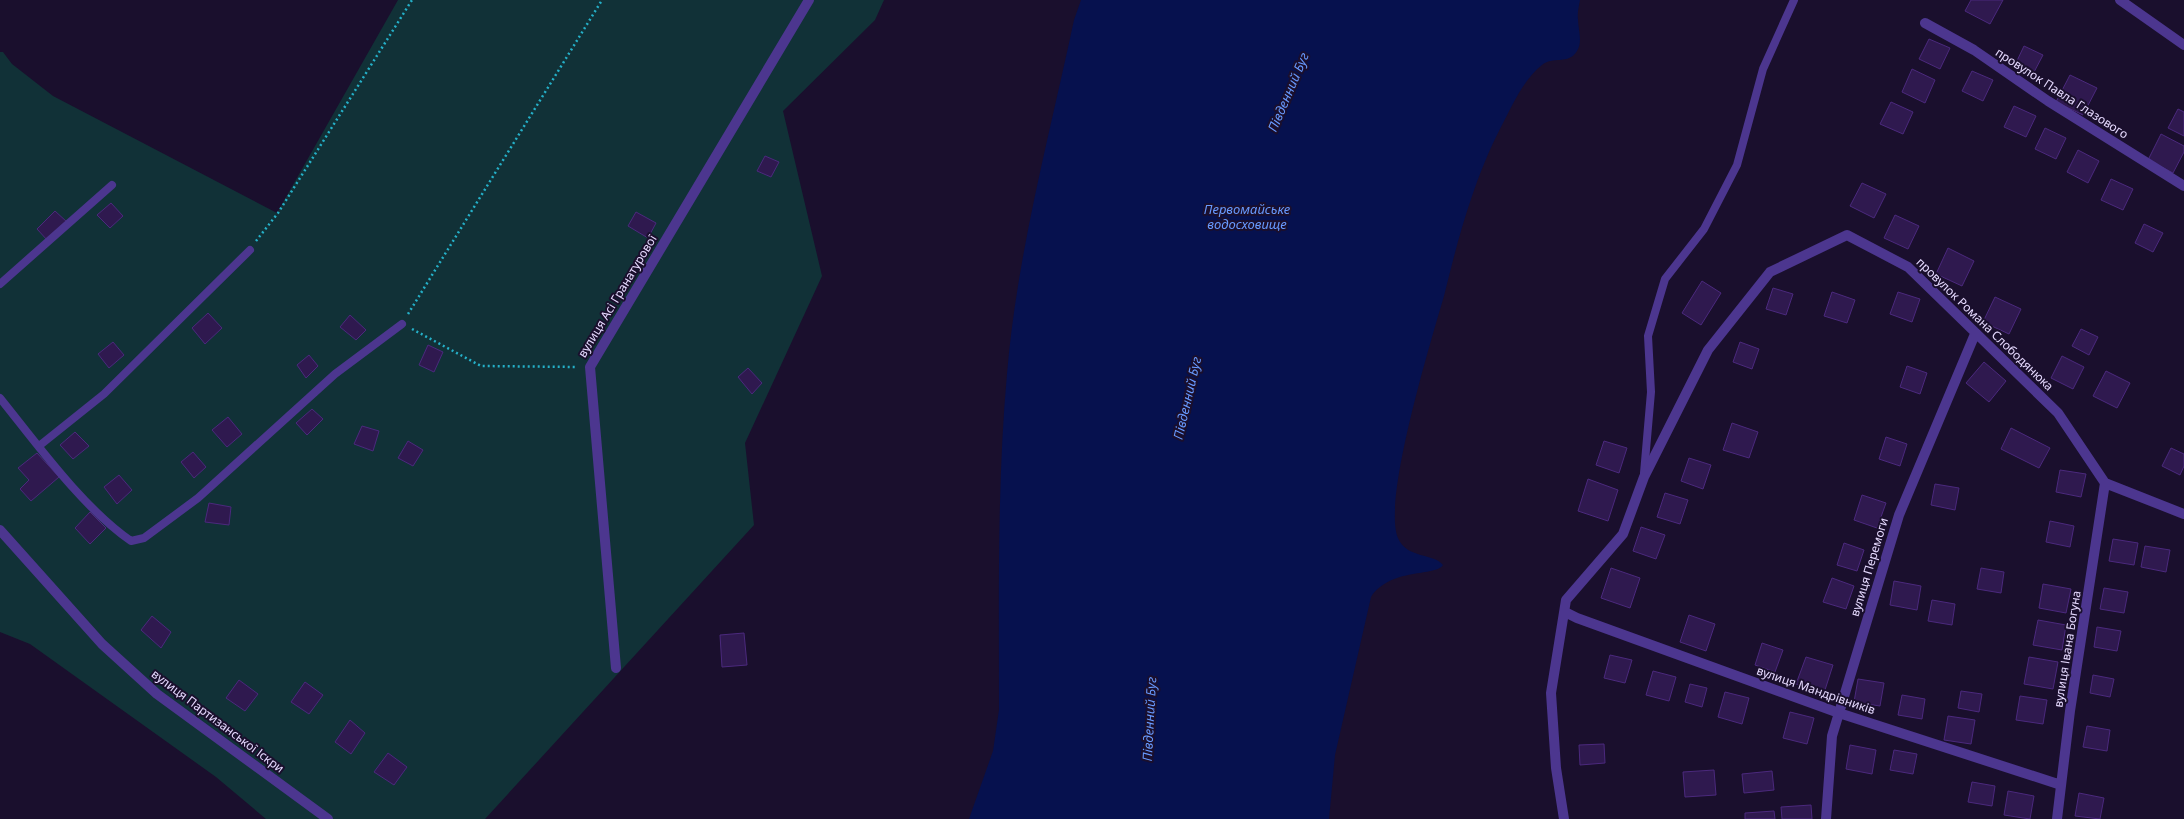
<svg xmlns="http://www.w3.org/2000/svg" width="2184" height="819" viewBox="0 0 2184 819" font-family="'Noto Sans',sans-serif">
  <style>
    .green { fill: #113137 }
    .water { fill: #06114e }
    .building { fill: #2f194f; stroke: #4b297d }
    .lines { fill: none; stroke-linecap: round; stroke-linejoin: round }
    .path { stroke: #25b0c8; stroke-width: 2.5; stroke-dasharray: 2 3; stroke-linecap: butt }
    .lane { stroke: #4c368f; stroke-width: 8 }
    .street { stroke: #4c368f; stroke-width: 10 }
    .labels { text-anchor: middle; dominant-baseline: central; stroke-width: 4; stroke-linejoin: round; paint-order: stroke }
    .street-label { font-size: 12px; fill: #e6daff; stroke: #1a0f2d }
    .water-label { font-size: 13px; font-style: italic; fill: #689aff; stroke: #1a0f2d }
  </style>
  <rect width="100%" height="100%" fill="#1a0f2d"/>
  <!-- green -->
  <path class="green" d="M398,0h486l-9,20 -92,91 39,165 -77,167 9,82 -269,294h-219l-50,-42 -186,-133 -30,-12v-580h3l9,12 41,32 224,117z"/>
  <!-- water -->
  <path class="water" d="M1081,0h499c-1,6 -3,13 -2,19 0,10 5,23 -1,32 -8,14 -25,5 -35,14 -19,15 -30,41 -41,62 -12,23 -22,48 -30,72 -11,32 -19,65 -27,97 -13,45 -62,205 -46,242 9,21 36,15 45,27 -7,12 -52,2 -72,32l-36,158 -6,64h-360l24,-68 6,-41c0,-112 -2,-225 8,-336 10,-120 42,-236 67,-354z"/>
  <!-- building -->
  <path class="building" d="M1971,0h32l-13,24 -25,-13z
    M1929,39l21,9 -10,21 -21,-10z
    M2024,46l19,9 -10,19 -18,-9z
    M1912,69l23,11 -10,23 -23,-11z
    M1972,71l21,9 -10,21 -21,-10z
    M2070,75l27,13 -14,27 -27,-13z
    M1891,102l22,10 -10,22 -23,-10z
    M2014,106l22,10 -10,21 -22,-10z
    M2178,109l6,3v24l-16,-8z
    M2045,128l21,10 -10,21 -21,-10z
    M2161,134l23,12v6l-11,21 -25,-13z
    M2078,150l21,11 -11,22 -21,-11z
    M765,156l14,6 -8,15 -14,-6z
    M2111,179l22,10 -10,21 -22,-10z
    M1862,183l24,11 -12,24 -24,-12z
    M111,203l12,13 -13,12 -13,-13z
    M55,211l12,11 -19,19 -11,-12z
    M636,212l20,11 -8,15 -20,-12z
    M1895,215l24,11 -11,23 -24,-11z
    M2144,224l19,9 -10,19 -18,-9z
    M1948,248l26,13 -12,25 -26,-12z
    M1702,281l19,12 -20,32 -19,-12z
    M1773,288l20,6 -7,21 -20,-6z
    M1832,292l23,8 -8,23 -23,-7z
    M1898,292l22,7 -8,23 -22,-8z
    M1995,297l26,12 -12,25 -26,-12z
    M208,313l14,15 -17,16 -13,-16z
    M350,315l16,15 -10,10 -16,-13z
    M2081,329l17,8 -9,18 -17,-9z
    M113,342l11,13 -15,13 -11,-14z
    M1740,342l19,7 -7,20 -19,-7z
    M428,345l15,7 -9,20 -15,-7z
    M309,355l9,11 -12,12 -9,-13z
    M2062,356l22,11 -11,22 -22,-11z
    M1984,362l22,19 -17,21 -23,-19z
    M1907,366l20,7 -7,21 -20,-7z
    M748,368l14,15 -10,11 -14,-17z
    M2106,371l24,12 -13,25 -24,-12z
    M312,409l11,10 -16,16 -11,-12z
    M228,417l14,17 -15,13 -15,-17z
    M1732,423l26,9 -9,26 -26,-8z
    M362,426l17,5 -6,20 -19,-7z
    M2011,428l39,20 -11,20 -38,-19z
    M75,432l14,14 -16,13 -13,-14z
    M1886,437l21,7 -7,22 -21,-7z
    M408,441l15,9 -10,16 -15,-8z
    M1604,441l23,7 -8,25 -23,-8z
    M2171,448l13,6v12l-4,9 -18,-9z
    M193,452l13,15 -12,11 -13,-16z
    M37,453l22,24 -28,24 -11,-12 9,-9 -11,-12z
    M1689,458l22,7 -8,24 -22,-8z
    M2060,470l26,4 -5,23 -25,-5z
    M119,475l13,15 -15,14 -13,-17z
    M1588,479l30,11 -10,31 -30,-10z
    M1935,484l24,4 -4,22 -24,-5z
    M1665,493l23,7 -8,24 -23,-7z
    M1862,495l24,8 -9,25 -23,-8z
    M209,503l22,4 -2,18 -24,-3z
    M90,512l16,16 -16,16 -15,-16z
    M2050,521l24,5 -4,21 -24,-5z
    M1641,527l24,8 -9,24 -23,-8z
    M2113,539l25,4 -4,22 -25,-4z
    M1844,543l20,7 -7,21 -20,-6z
    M2145,546l25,4 -4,22 -25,-5z
    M1611,568l29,10 -10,30 -29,-10z
    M1981,568l23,4 -3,21 -24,-4z
    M1832,578l22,8 -8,23 -23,-7z
    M1894,581l27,5 -4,24 -27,-5z
    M2043,584l28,5 -5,24 -27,-5z
    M2104,588l24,4 -4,21 -24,-4z
    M1932,600l23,4 -3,21 -24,-4z
    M1689,615l26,9 -9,27 -26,-9z
    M152,616l19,16 -10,16 -20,-18z
    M2038,620l28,5 -4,25 -29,-5z
    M2097,627l24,4 -4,20 -23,-4z
    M744,633l3,32 -25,2 -2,-32z
    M1762,643l21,7 -8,22 -20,-7z
    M1610,655l22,5 -7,23 -21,-5z
    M1806,657l27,8 -9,28 -28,-9z
    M2029,657l29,5 -5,27 -29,-5z
    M1653,671l23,6 -7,24 -23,-6z
    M2093,675l21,4 -4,18 -20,-4z
    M1858,679l26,4 -4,23 -26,-4z
    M239,680l19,14 -13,17 -19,-13z
    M305,682l18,13 -14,19 -18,-12z
    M1690,684l17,4 -5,19 -17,-5z
    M1961,691l21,3 -3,18 -21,-4z
    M1725,692l24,6 -7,26 -24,-7z
    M1902,695l23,4 -3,20 -24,-4z
    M2020,696l27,4 -4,24 -27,-4z
    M1790,712l24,6 -7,26 -24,-6z
    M1948,716l27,4 -4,24 -27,-4z
    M350,720l15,13 -14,21 -16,-12z
    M2087,726l23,4 -3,21 -24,-4z
    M1604,744l1,19 -25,2 -1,-20z
    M1850,745l26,5 -4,24 -26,-5z
    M1894,750l23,4 -4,20 -23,-4z
    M388,753l19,14 -13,18 -20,-13z
    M1714,770l2,25 -31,2 -2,-25z
    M1772,771l2,19 -30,3 -2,-19z
    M1972,782l23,4 -3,20 -24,-4z
    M2008,791l26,5 -4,23 -26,-4z
    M2079,793l25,5 -4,21 -25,-3z
    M1811,805l1,14h-30l-1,-12z
    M1774,811l1,8h-30v-6z"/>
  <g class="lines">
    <!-- path -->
    <path class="path" d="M256,241l22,-28 134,-213
      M408,314l194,-314
      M412,329l69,37 96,1"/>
    <!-- lane -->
    <path class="lane" d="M0,284l112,-99
      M0,398c37,46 83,110 131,143l13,-3 54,-40 137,-124 67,-50
      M39,446l65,-52 146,-144
      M1644,473l7,-81 -3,-56 17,-57 39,-50 33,-64 26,-96 31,-69"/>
    <!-- street -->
    <path class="street" d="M2120,0l64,45
      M1925,23l49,27 74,51 136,85
      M0,530l102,114 55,50 171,125
      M1565,612l12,6 262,95 222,72
      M616,668l-26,-301 219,-367
      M1564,819l-8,-51 -5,-75 15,-93 57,-66 21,-57 64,-127 62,-78 77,-37 61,32 150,146 47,70 79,31
      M1826,819l6,-83 67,-221 76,-181
      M2057,819l13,-108 35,-228"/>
  </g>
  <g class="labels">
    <!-- street labels -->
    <g class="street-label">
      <text transform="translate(2062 93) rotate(33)">провулок Павла Глазового</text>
      <text transform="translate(617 296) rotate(-59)">вулиця Асі Гранатурової</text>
      <text transform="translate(1985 324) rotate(44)">провулок Романа Слободянюка</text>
      <text transform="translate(1869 567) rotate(-73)">вулиця Перемоги</text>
      <text transform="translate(2067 649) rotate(-81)">вулиця Івана Богуна</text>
      <text transform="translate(1816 690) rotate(19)">вулиця Мандрівників</text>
      <text transform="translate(218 721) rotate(37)">вулиця Партизанської Іскри</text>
    </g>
    <!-- water labels -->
    <g class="water-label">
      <text transform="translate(1288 92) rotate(-67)">Південний Буг</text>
      <text x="1247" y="209">Первомайське<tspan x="1247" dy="15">водосховище</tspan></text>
      <text transform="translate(1187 398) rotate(-77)">Південний Буг</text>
      <text transform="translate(1149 719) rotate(-87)">Південний Буг</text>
    </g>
  </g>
</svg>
